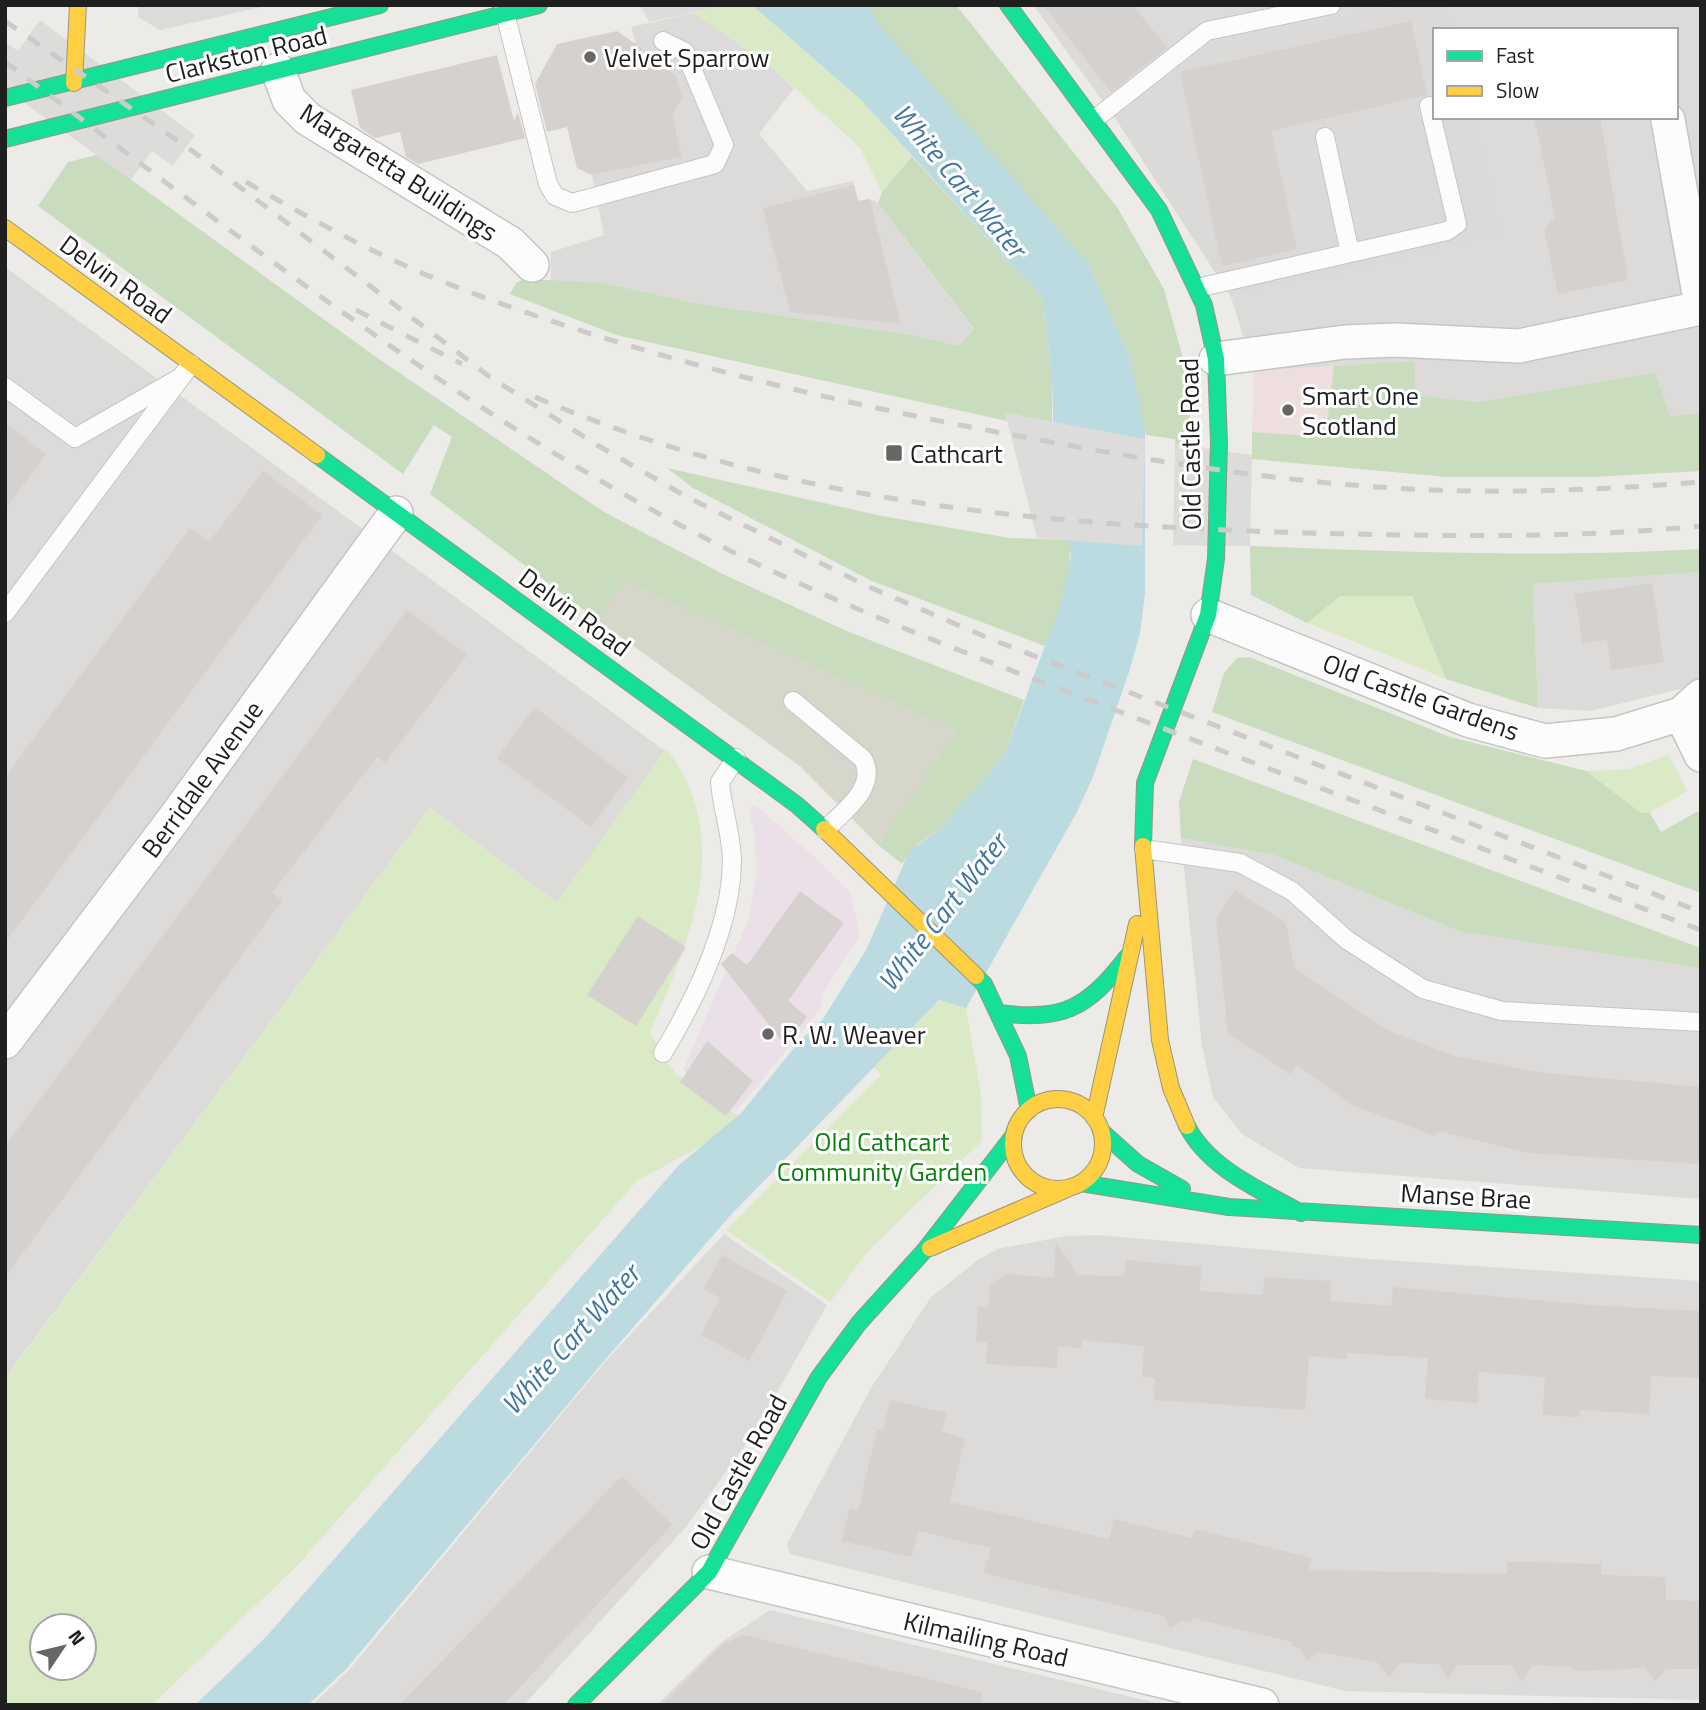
<svg xmlns="http://www.w3.org/2000/svg" width="1706" height="1710" viewBox="0 0 1706 1710" font-family="'Titillium Web',sans-serif">
  <style>
    .residential { fill: #dcdbd9 }
    .commercial { fill: #efdede }
    .industrial { fill: #ebe0e7 }
    .religious { fill: #dbdad9 }
    .construction { fill: #d7d6ca }
    .grass { fill: #dbeac6; fill-rule: evenodd }
    .forest { fill: #c9dcbd }
    .water { fill: #bbdbe1 }
    .pier { fill: #dddcdb }
    .building { fill: #d4d1cf }
    .lines { fill: none; stroke-linecap: round; stroke-linejoin: round }
    .lane-casing { stroke: #c6c5c4; stroke-width: 20 }
    .street-casing { stroke: #c6c5c4; stroke-width: 36 }
    .fast-casing { stroke: #979780; stroke-width: 18 }
    .slow-casing { stroke: #979780; stroke-width: 18 }
    .lane { stroke: #fcfcfc; stroke-width: 18 }
    .street { stroke: #fcfcfc; stroke-width: 33 }
    .fast { stroke: #16e098; stroke-width: 16 }
    .slow { stroke: #ffcf43; stroke-width: 16 }
    .rail { stroke: #cbcbca; stroke-width: 5; stroke-dasharray: 14 14; stroke-linecap: butt }
    .poi-dot { fill: #676665; stroke: #fff; stroke-width: 2.5 }
    .labels { text-anchor: middle; dominant-baseline: central; stroke-width: 6; stroke-linejoin: round; paint-order: stroke }
    .street-label { font-size: 26px; fill: #1f1f1f; stroke: #fff }
    .poi-label { font-size: 26px; fill: #1f1f1f; stroke: #fff; text-anchor: start }
    .park-label { font-size: 26px; fill: #0b800e; stroke: #fff }
    .water-label { font-size: 28px; font-style: italic; fill: #4477a0; stroke: #fff }
  </style>
  <rect width="100%" height="100%" fill="#edebe8"/>
  <!-- residential -->
  <path class="residential" d="M138,5h132l-110,25 -22,-13z
    M1033,5h367l-188,34 -97,79z
    M1448,5h253v408l-31,3 -16,-44 -177,30 -62,-7 -1,-34 -160,10 -23,-74 72,-17 132,-163h241v-87h-222z
    M693,13l77,52 24,23 -35,46 48,57 46,-10 5,20 12,-2 8,4 96,127 -15,16 -47,-11 -212,-31 -96,-21 -53,-2v-29l53,-17 -12,-60 90,-18 -10,-42 -23,-46 -5,-19 -6,1 -7,-24z
    M5,267l660,484 -108,152 -127,-95 -425,570z
    M1701,572v126l-9,-12 -101,25 -53,-3 -5,-124z
    M1181,838l93,17 187,77 240,36v231l-402,-31 -57,-34 -29,-37 -11,-51z
    M724,1234l103,71 -75,131 -67,92 -161,177h-212l37,-35 256,-308z
    M1099,1235l271,24 331,22v419l-356,-9 -555,-137 -3,-10 84,-156 60,-91 47,-37 19,-11 69,-13z
    M770,1610l395,95h-508l62,-61z"/>
  <!-- commercial -->
  <path class="commercial" d="M1334,366l-9,71 -73,-5 2,-61z"/>
  <!-- industrial -->
  <path class="industrial" d="M755,805l55,48 41,41 9,41 -38,60 -2,14 -84,103 -53,-42 66,-152 7,-44 -1,-36 -6,-29z"/>
  <!-- religious -->
  <path class="religious" d="M1400,5h48l6,25h-19v87h38l27,117 -269,63 -116,-179 97,-79z"/>
  <!-- construction -->
  <path class="construction" d="M625,579l333,151 -80,115 -77,-78 -205,-148z"/>
  <!-- grass -->
  <path class="grass" d="M728,5h24l107,93 53,59 -30,35 -22,-44 -90,-83 -77,-52z
    M1340,596h72l34,83 -139,-56z
    M666,748c70,90 24,191 -16,285l26,41 62,41 -31,28 -70,38 -340,385 -145,139h-147v-326l425,-571 127,95zM42,1626h42v42h-42z
    M1669,755l18,36 -37,22h-9l-55,-42 42,-2z
    M939,1000l27,8 15,86 1,47 -115,111 -37,50 -104,-72 155,-155 -7,-8z"/>
  <!-- forest -->
  <path class="forest" d="M867,5h89l161,202 47,82 23,84 5,73 -17,-2v-5l-29,-4 -17,-80 -40,-90 -211,-241z
    M97,155l279,202 228,155 123,64 122,56 175,68 -20,56 -64,73 -23,15 -15,20 -24,-19 79,-115 -332,-150 -29,39 -166,-125 22,-57 -18,-12 -31,49 -365,-268 30,-44z
    M912,157l130,141 10,76v48l-47,-9 2,8 -391,-86 -106,-41 6,-11 8,-4 80,4 96,21 212,31 47,11 15,-17 -96,-126 4,-11z
    M1414,361l2,34 61,7 178,-30 15,44 31,-3v58l-109,6h-145l-195,-18v-27l73,5 9,-71z
    M667,468l215,48 128,22 59,2c5,36 -11,73 -24,106l-173,-65 -179,-93z
    M1250,546c151,6 300,12 451,3v23l-168,12 5,124 -92,-29 -34,-83h-72l-33,27 -56,-28z
    M1249,657l201,80 136,34 55,42h9l11,19 37,-21 3,3v79l-489,-181 12,-39 13,-15z
    M1193,759l508,189v20l-240,-36 -187,-77 -93,-17 -2,-36z"/>
  <!-- water -->
  <path class="water" d="M752,5h115l12,19 210,241 40,90 16,73v166l-5,39 -10,36 -37,108 -16,35 -111,196 -27,-8 -210,217 -125,144 -257,307 -39,37h-113l71,-68 413,-472 62,-52 59,-72 23,-22 43,-69 44,-100 30,-21 64,-73 58,-156 9,-43 -17,-99 -2,-84 -10,-76 -183,-200z"/>
  <!-- pier -->
  <path class="pier" d="M640,5h88l-79,17z
    M40,20l155,115 -22,31 -21,-15 -21,29 -126,-91v-47l13,9z
    M1005,413l140,26 -3,107 -105,-8z
    M1175,444l77,11 -2,91 -77,-1z"/>
  <!-- building -->
  <path class="building" d="M1043,5h90l34,43 -56,44z
    M1411,21l16,74 -156,36 26,118 -75,17 -42,-194z
    M617,31l26,18 3,9 30,17 6,22 -10,18 10,42 -90,18 -15,-7 -10,-41 -20,5 -12,-48 22,-40z
    M497,55l17,66 4,-8 7,25 -107,26 -12,-7 -6,-25 -25,6 -15,-10 -9,-38z
    M1534,117h66l28,163 -70,14 -14,-64 11,-13z
    M854,185l4,16 12,-2 31,125 -111,-12 -27,-104z
    M5,423l41,31 -41,55z
    M263,471l59,44 -317,428v-166l185,-249 19,14z
    M1652,583l12,79 -53,8 -4,-30 -25,3 -7,-49z
    M407,610l60,45 -82,108 -8,-6 -105,136 10,8 -277,376v-131z
    M535,707l93,71 -37,49 -94,-69z
    M1235,890l51,33 8,45 95,63 65,25 91,17 156,14v77l-173,-11 -90,-22 -3,5 -83,-31 -55,-40 -7,9 -62,-41 -12,-114z
    M800,891l44,32 -56,78 19,16 -22,28 -64,-81 11,-11 15,12z
    M638,916l48,31 -50,79 -49,-31z
    M707,1041l46,40 -27,35 -46,-34z
    M1056,1243l22,32 46,1 2,-16 75,7 -1,24 63,4 2,-18 66,4 -1,20 61,5 2,-19 197,18 111,6v67l-50,-2 -2,38 -69,-4 -1,7 -36,-2 2,-38 -66,-5 -2,31 -52,-4 3,-41 -81,-5 -1,6 -37,-3 -4,54 -151,-10 1,-22 -13,-1 2,-31 -62,-6 -1,8 -23,-2 -1,22 -71,-4 1,-22 -11,-1 2,-35 10,1 2,-21 15,-12 49,4z
    M722,1255l65,36 -38,70 -48,-26 19,-37 -16,-9z
    M890,1400l57,13 -5,19 23,6 -15,64 159,37 5,-20 78,19 3,-9 117,29 -3,12 198,4v-12h21l73,2v11l65,2v23l35,1v68h-35l-11,12 -10,-13 -69,3 -4,-4 -39,-2 -12,17 -10,-17h-53l-10,14 -10,-15 -38,-1 -11,14 -12,-15 -59,-10 -11,9 -7,-13 -9,-3 1,-3 -100,-24 -1,4 -10,-1 -11,7 -7,-12 -179,-43 7,-25 -73,-17 -7,26 -69,-16 8,-32 8,2 19,-81 6,1z
    M622,1476l50,49 -169,180h-104z
    M743,1635l239,57 -1,13h-319l60,-60z"/>
  <g class="lines">
    <!-- lane casing -->
    <g class="lane-casing">
      <path id="lane" d="M504,9l44,175 7,12 17,7 143,-39 9,-19 -39,-93 -22,-11
        M1095,119l112,-88 124,-26
        M1325,137l25,116
        M1197,288l250,-57 10,-7 -28,-118
        M5,387l70,51 101,-58
        M5,613l186,-249
        M793,701l70,58c15,28 -19,52 -38,71
        M1144,849l96,14 52,28 55,49 76,49 79,22 199,11
        M663,1053c33,-55 68,-126 69,-191 0,-27 -10,-53 -12,-80l16,-24"/>
    </g>
    <!-- street casing -->
    <g class="street-casing">
      <path id="street" d="M278,70l11,30 19,19 202,124 22,22
        M1668,120l33,185
        M1216,359l129,-17 51,-2 123,6 182,-38
        M1208,615l260,105 77,21 71,-7 65,-20 20,-18
        M1681,714l20,41
        M5,1042l168,-222 223,-307
        M709,1572l553,133"/>
    </g>
    <!-- fast casing -->
    <g class="fast-casing">
      <path id="fast" d="M1008,5l151,205 45,95 12,54 3,84 -3,116 -8,56 -63,168 -2,63
        M5,98l375,-93
        M5,139l534,-134
        M317,455l480,350 27,24
        M976,976l8,8 34,72 11,54
        M998,1013c67,8 89,-5 129,-56
        M1187,1126c22,43 74,64 114,87
        M1101,1131l37,33 44,25
        M1081,1183l148,24 472,28
        M576,1705l133,-133 110,-195 40,-54 66,-73 89,-115"/>
    </g>
    <!-- slow casing -->
    <g class="slow-casing">
      <path id="slow" d="M74,83l4,-78
        M5,228l312,227
        M824,829l152,147
        M1143,846l17,194 11,48 16,38
        M1013 1144a45 45 0 1 1 90 0a45 45 0 1 1-90 0Z
        M1094,1118l43,-194
        M930,1248l137,-59"/>
    </g>
    <!-- lane -->
    <use href="#lane" class="lane"/>
    <!-- street -->
    <use href="#street" class="street"/>
    <!-- fast -->
    <use href="#fast" class="fast"/>
    <!-- slow -->
    <use href="#slow" class="slow"/>
    <!-- rail -->
    <path class="rail" d="M5,21l186,129 299,227 107,68 90,52 180,89 126,54 708,272
      M5,62c224,166 444,343 692,472 137,71 282,124 426,179 192,74 385,145 578,217
      M246,182c63,36 128,72 195,99 170,67 345,110 524,145 168,32 338,63 509,65 76,1 152,-3 227,-9
      M356,310l106,54
      M535,397c251,107 505,128 774,136 130,3 262,6 392,-7"/>
  </g>
  <!-- markers -->
  <g class="poi-dot">
    <circle cx="590" cy="57" r="7"/>
    <circle cx="1288" cy="410" r="7"/>
    <rect x="885" y="444" width="18" height="18" rx="3.5"/>
    <circle cx="768" cy="1034" r="7"/>
  </g>
  <g class="labels">
    <!-- street labels -->
    <g class="street-label">
      <text transform="translate(246 54) rotate(-14)">Clarkston Road</text>
      <text transform="translate(399 172) rotate(33)">Margaretta Buildings</text>
      <text transform="translate(116 279) rotate(36)">Delvin Road</text>
      <text transform="translate(1190 444) rotate(-91)">Old Castle Road</text>
      <text transform="translate(575 612) rotate(36)">Delvin Road</text>
      <text transform="translate(1421 697) rotate(20)">Old Castle Gardens</text>
      <text transform="translate(202 779) rotate(-54)">Berridale Avenue</text>
      <text transform="translate(1466 1196) rotate(3)">Manse Brae</text>
      <text transform="translate(738 1472) rotate(-61)">Old Castle Road</text>
      <text transform="translate(986 1639) rotate(13)">Kilmailing Road</text>
    </g>
    <!-- poi labels -->
    <g class="poi-label">
      <text x="604" y="57">Velvet Sparrow</text>
      <text x="1302" y="395">Smart One<tspan x="1302" dy="30">Scotland</tspan></text>
      <text x="910" y="453">Cathcart</text>
      <text x="782" y="1034">R. W. Weaver</text>
    </g>
    <!-- park labels -->
    <g class="park-label">
      <text x="882" y="1141">Old Cathcart<tspan x="882" dy="30">Community Garden</tspan></text>
    </g>
    <!-- water labels -->
    <g class="water-label">
      <text transform="translate(960 180) rotate(50)">White Cart Water</text>
      <text transform="translate(942 912) rotate(-52)">White Cart Water</text>
      <text transform="translate(570 1339) rotate(-48)">White Cart Water</text>
    </g>
  </g>
  <!-- border -->
  <rect width="1706" height="1710" fill="none" stroke="#1f1f1f" stroke-width="14"/>
  <!-- legend -->
  <rect x="1433" y="28" width="245" height="91" fill="#ffffff" stroke="#a5a5a5" stroke-width="2"/>
  <rect x="1447" y="51" width="35" height="10" fill="#16e098" stroke="#a5a5a5" stroke-width="2"/>
  <text x="1496" y="63" font-size="21" fill="#1f1f1f">Fast</text>
  <rect x="1447" y="86" width="35" height="10" fill="#ffcf43" stroke="#a5a5a5" stroke-width="2"/>
  <text x="1496" y="98" font-size="21" fill="#1f1f1f">Slow</text>
  <!-- north arrow -->
  <g transform="translate(63 1647) rotate(55)"><circle r="33" fill="#ffffff" stroke="#a5a5a5" stroke-width="2"/>
  <path d="M0-5L12 26L0 18L-12 26Z" fill="#676665"/>
  <text y="-10" font-size="19" font-weight="bold" text-anchor="middle" fill="#1f1f1f">N</text>
  </g>
</svg>
